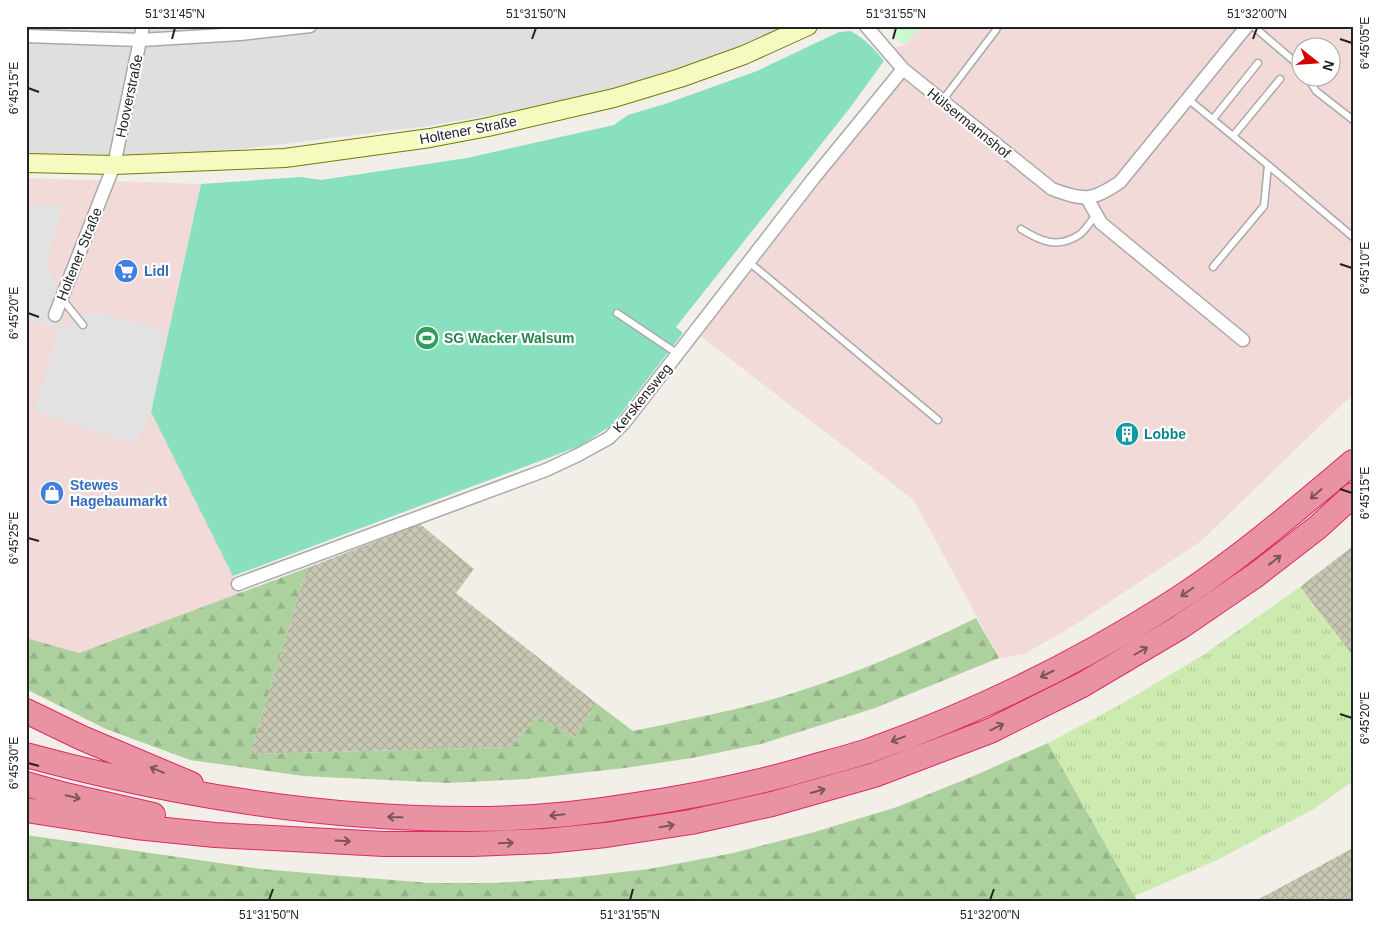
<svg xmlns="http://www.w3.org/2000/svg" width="1379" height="928" viewBox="0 0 1379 928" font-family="Arial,sans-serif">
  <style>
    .residential { fill: #e0dfdf }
    .commercial { fill: #f2dad9; fill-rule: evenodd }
    .construction { fill: url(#construction-cross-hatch) }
    .grass { fill: url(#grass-tufts) }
    .forest { fill: url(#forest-firs) }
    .park { fill: url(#park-crowns) }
    .pitch { fill: #88e0be }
    .parking { fill: #e2e2e2 }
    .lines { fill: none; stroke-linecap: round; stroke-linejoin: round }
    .lane-casing { stroke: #a9a9a9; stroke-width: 9 }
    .street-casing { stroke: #a9a9a9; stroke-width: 15 }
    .secondary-casing { stroke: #707d05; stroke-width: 20 }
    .highway-casing { stroke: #dc2a67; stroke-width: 26 }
    .lane { stroke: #fff; stroke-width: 6 }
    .street { stroke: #fff; stroke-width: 12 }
    .secondary { stroke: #f7fabf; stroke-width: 18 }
    .highway { stroke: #e892a2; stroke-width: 24 }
    .oneway { stroke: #7b545c }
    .ticks { fill: none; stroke: #222; stroke-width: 2 }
    .labels { text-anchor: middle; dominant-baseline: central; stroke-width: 4.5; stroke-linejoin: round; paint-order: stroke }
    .street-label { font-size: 14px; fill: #222; stroke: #fff }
    .shop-label { font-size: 14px; font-weight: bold; fill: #366cbe; stroke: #fff; text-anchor: start }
    .leisure-label { font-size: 14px; font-weight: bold; fill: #27864d; stroke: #fff; text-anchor: start }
    .culture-label { font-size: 14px; font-weight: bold; fill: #0d838f; stroke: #fff; text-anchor: start }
    .neatline { fill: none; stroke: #222; stroke-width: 2 }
    .ticks-label { font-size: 12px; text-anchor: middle; fill: #222 }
  </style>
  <defs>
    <pattern id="construction-cross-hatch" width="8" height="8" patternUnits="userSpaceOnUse" patternTransform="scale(1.25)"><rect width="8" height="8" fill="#c7c7b4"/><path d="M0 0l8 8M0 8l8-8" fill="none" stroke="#abab9a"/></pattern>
    <pattern id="grass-tufts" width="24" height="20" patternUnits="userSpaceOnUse" patternTransform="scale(1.25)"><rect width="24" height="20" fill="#cdebb0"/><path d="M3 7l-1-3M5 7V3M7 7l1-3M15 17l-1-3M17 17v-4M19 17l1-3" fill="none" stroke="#b0c997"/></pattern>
    <pattern id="forest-firs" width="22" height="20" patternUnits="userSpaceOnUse" patternTransform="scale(1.25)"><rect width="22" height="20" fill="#add19e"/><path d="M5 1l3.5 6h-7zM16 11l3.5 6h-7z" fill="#95b388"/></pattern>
    <pattern id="park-crowns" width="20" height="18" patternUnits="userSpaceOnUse" patternTransform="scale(1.25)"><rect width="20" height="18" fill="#c8facc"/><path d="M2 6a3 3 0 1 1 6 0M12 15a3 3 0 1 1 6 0" fill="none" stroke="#acd6af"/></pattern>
  </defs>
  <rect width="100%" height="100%" fill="#f2efe9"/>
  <!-- residential -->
  <path class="residential" d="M26,26h757l-39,29 -171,46 -145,25 -314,39 -88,-12z"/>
  <!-- commercial -->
  <path class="commercial" d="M921,26h432v368l-153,148 -127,84 -49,28 -25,4 -85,-158 -219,-168 198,-262v-22l11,-3zM1302,48h30v30h-30z
    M26,178l175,6 -50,228 91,181 -164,60 -52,-15z"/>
  <!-- construction -->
  <path class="construction" d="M420,524l54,45 -18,24 140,110 -21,34 -38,-20 -26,30 -261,7 57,-186z
    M1353,546v110l-53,-69z
    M1353,848v54h-100l32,-17z"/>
  <!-- grass -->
  <path class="grass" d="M1300,587l53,69v125l-39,28 -97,51 -82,36 -87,-153 68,-36 87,-52z"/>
  <!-- forest -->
  <path class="forest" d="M307,568l-57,186 261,-7 26,-30 38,20 21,-34 37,28c42,-9 85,-17 126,-28 75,-20 148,-51 217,-85l23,40 -124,50 -114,36 -69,14 -67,10 -99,11 -77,4 -146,-7 -113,-16 -84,-31 -80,-40v-51l53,15z
    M1048,743l90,159h-1112v-67l235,34 82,7 87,7h67l73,-5 79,-9 84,-16 78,-20 86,-26 79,-32z"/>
  <!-- park -->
  <path class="park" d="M890,26h31l-17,19 -9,-9z"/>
  <!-- pitch -->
  <path class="pitch" d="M850,31c15,7 24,18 34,30l-35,48 -173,218 7,6 -71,92 -32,21 -347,130 -82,-164 50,-228 100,-7 20,3 146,-22 147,-33 14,-10 40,-12 89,-32 82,-39z"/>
  <!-- parking -->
  <path class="parking" d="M26,203l37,3 -16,53 15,53 -3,16 33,-16 56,13 17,8 -14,79 -16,32 -101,-33 25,-82 -33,-10z"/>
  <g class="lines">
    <!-- lane casing -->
    <g class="lane-casing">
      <path id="lane" d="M1253,26l49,42
        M1308,78l8,13 37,29
        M1188,99l80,66 -4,41 -51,61
        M942,101l54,-71 2,-4
        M1213,119l45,-56
        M1233,136l47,-57
        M1268,165l85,72
        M1021,229c19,12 36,20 58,6 6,-4 12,-14 17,-20
        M749,262l189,158
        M62,299l21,26
        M617,313l61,41"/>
    </g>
    <!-- street casing -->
    <g class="street-casing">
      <path id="street" d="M866,26l37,43 149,120c32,12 40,12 68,-7l127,-156
        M26,36l115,4 99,-6 70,-8
        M1087,198l14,25 142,117
        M55,315l59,-150 29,-139
        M238,584l308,-114 32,-15 31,-17 15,-15 189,-244 90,-110"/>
    </g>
    <!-- secondary casing -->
    <g class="secondary-casing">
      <path id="secondary" d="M26,163l88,2 171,-7 145,-20 58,-11 126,-29 66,-20 64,-23 64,-29"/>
    </g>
    <!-- highway casing -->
    <g class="highway-casing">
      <path id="highway" d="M26,711l56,27 109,46
        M26,755c147,40 293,64 445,64 55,0 110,-5 164,-14 61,-9 121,-21 181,-39 18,-5 37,-10 55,-16 103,-37 203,-85 296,-144 66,-42 126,-93 186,-144
        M26,784l39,11 88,20
        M26,810l110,17 79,8 169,9h88l74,-3 60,-6 85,-13 81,-18 102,-29 116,-44 92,-46 98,-58 76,-52 62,-48 35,-32"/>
    </g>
    <!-- lane -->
    <use href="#lane" class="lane"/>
    <!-- street -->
    <use href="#street" class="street"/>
    <!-- secondary -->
    <use href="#secondary" class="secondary"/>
    <!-- highway -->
    <use href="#highway" class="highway"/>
  </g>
  <!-- one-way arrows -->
  <defs><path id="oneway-shaft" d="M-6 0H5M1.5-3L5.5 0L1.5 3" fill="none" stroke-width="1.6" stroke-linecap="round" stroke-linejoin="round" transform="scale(1.25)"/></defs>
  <g class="oneway">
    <use href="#oneway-shaft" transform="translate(1316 494) rotate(139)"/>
    <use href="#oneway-shaft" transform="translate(1275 560) rotate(-38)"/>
    <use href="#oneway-shaft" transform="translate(1187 592) rotate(145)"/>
    <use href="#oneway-shaft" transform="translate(1141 651) rotate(-30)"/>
    <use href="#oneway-shaft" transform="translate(1047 674) rotate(154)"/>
    <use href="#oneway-shaft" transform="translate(997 727) rotate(-27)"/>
    <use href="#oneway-shaft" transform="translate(898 739) rotate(159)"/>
    <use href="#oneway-shaft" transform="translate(157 770) rotate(-158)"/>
    <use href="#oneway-shaft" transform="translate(818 791) rotate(-16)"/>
    <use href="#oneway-shaft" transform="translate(73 797) rotate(13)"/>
    <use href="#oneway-shaft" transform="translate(557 815) rotate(174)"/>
    <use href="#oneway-shaft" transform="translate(395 817) rotate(-179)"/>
    <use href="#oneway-shaft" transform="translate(667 826) rotate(-9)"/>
    <use href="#oneway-shaft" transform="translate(343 841) rotate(3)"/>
    <use href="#oneway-shaft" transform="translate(506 843) rotate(-2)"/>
  </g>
  <!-- ticks -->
  <path class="ticks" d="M172,39l3,-11M532,39l4,-11M893,39l3,-11M1253,39l4,-11M1340,39l12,4M28,88l11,4M1340,264l12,4M28,313l11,4M1340,489l12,4M28,538l11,3M1340,714l12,4M28,763l11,3M269,900l4,-11M630,900l3,-11M990,900l4,-11"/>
  <!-- icons -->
  <defs>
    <g id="supermarket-disc" transform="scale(1.25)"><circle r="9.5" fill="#3f7fe0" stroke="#fff"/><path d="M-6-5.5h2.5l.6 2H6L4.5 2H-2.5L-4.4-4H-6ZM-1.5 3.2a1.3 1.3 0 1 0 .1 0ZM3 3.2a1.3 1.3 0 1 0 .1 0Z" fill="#fff"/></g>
    <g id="stadium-disc" transform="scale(1.25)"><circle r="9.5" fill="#2e9e5b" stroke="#fff"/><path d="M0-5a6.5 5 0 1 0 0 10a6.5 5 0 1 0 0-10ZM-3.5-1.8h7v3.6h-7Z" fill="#fff"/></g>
    <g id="building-disc" transform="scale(1.25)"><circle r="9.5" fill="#0f9aa8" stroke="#fff"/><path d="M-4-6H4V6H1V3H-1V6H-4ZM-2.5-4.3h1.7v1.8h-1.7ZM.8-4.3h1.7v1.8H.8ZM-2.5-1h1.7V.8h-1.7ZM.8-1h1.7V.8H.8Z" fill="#fff"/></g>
    <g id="shop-disc" transform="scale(1.25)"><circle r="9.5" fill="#3f7fe0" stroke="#fff"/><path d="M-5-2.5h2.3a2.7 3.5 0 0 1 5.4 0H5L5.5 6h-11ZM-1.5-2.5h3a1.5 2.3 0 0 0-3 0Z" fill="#fff"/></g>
  </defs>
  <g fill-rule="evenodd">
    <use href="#supermarket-disc" x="126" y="271"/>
    <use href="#stadium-disc" x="427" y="338"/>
    <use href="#building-disc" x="1127" y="434"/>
    <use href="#shop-disc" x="52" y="493"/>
  </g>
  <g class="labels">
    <!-- street labels -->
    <g class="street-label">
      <text transform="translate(129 96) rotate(-78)">Hooverstraße</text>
      <text transform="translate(969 123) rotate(39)">Hülsermannshof</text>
      <text transform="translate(468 130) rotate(-11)">Holtener Straße</text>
      <text transform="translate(79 254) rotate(-68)">Holtener Straße</text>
      <text transform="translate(642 398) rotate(-51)">Kerskensweg</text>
    </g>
    <!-- shop labels -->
    <g class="shop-label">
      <text x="144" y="271">Lidl</text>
      <text x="70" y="485">Stewes<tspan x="70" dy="16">Hagebaumarkt</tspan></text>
    </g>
    <!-- leisure labels -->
    <g class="leisure-label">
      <text x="444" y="338">SG Wacker Walsum</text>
    </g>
    <!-- culture labels -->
    <g class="culture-label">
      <text x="1144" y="434">Lobbe</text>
    </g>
  </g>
  <!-- border -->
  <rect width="1379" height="928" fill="none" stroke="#ffffff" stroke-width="55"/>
  <!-- north arrow -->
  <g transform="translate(1316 62) rotate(107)"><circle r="24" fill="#ffffff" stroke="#a7a7a7"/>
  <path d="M0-4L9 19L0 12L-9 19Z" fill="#d40000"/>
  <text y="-8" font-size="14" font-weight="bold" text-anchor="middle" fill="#222222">N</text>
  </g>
  <rect x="28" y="28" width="1324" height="872" class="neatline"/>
  <g class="ticks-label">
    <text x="175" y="18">51°31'45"N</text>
    <text x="536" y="18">51°31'50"N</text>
    <text x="896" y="18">51°31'55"N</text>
    <text x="1257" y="18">51°32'00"N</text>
    <text transform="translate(1365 43) rotate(-90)" y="4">6°45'05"E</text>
    <text transform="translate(14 88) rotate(-90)" y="4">6°45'15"E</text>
    <text transform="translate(1365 268) rotate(-90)" y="4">6°45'10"E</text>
    <text transform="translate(14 313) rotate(-90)" y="4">6°45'20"E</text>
    <text transform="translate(1365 493) rotate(-90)" y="4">6°45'15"E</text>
    <text transform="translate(14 538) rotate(-90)" y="4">6°45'25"E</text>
    <text transform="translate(1365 718) rotate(-90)" y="4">6°45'20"E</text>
    <text transform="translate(14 763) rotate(-90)" y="4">6°45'30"E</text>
    <text x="269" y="919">51°31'50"N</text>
    <text x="630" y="919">51°31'55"N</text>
    <text x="990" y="919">51°32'00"N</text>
  </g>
</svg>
